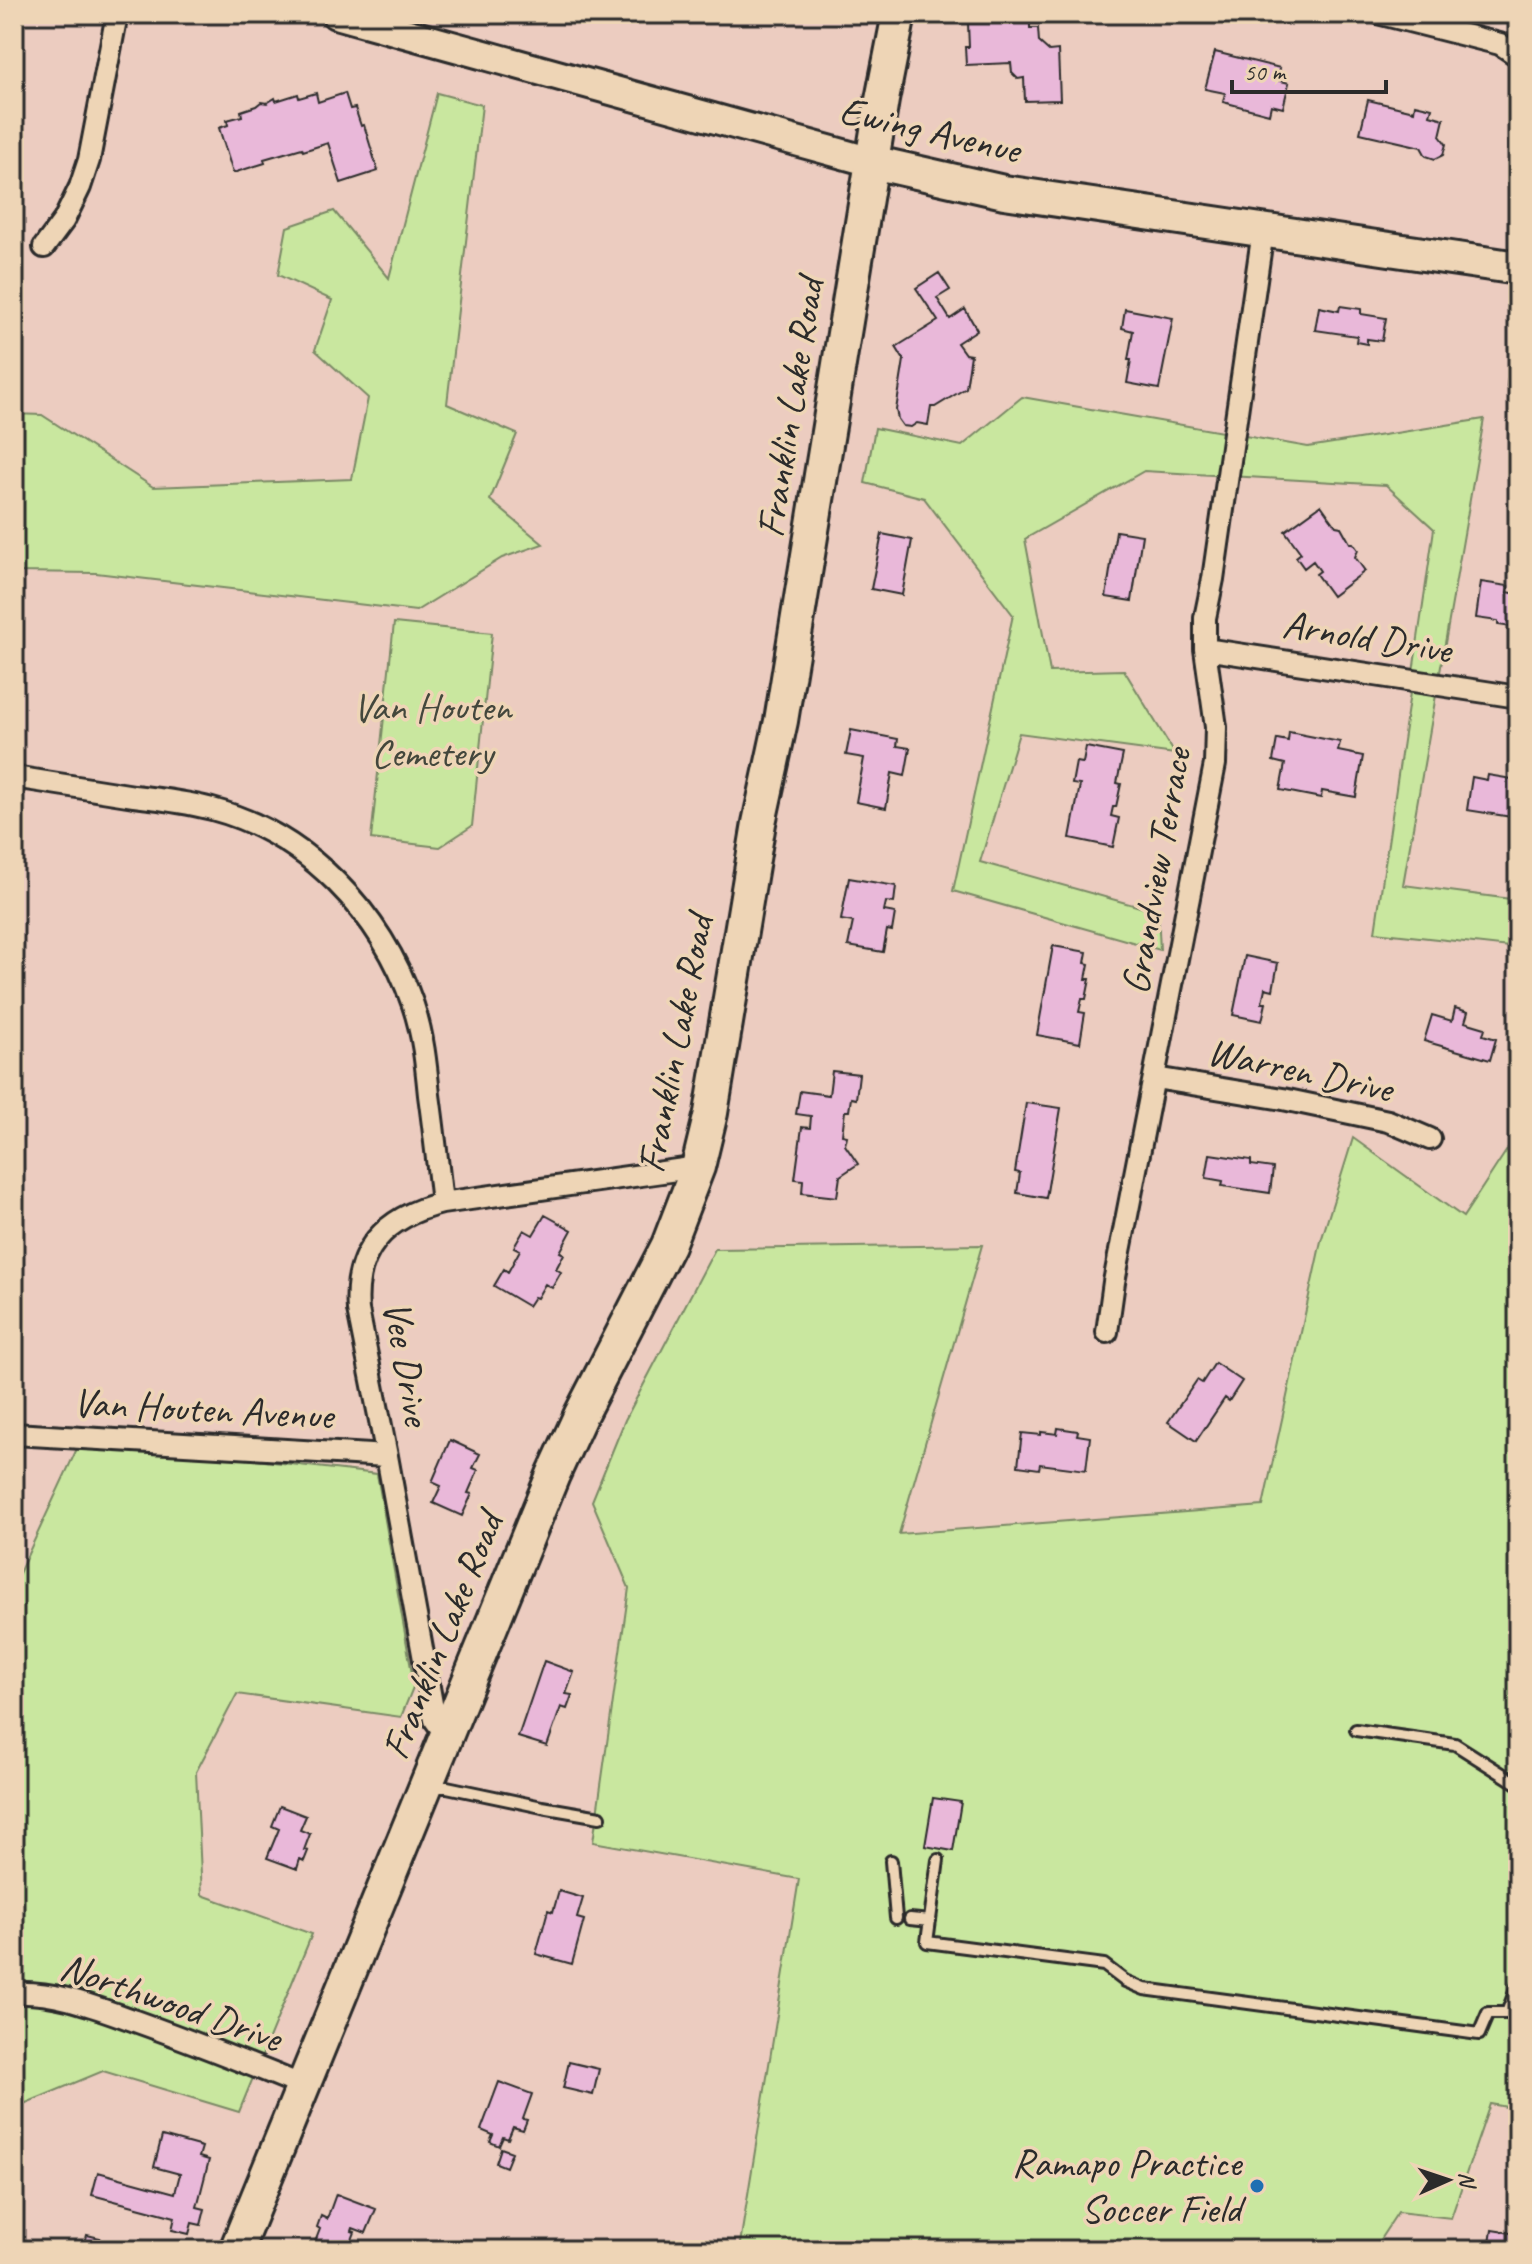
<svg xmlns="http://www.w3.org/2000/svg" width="1532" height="2264" viewBox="0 0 1532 2264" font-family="Caveat,sans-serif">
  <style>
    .green { fill: #c9e79f; stroke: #7a8965; stroke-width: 2 }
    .building { fill: #e9b8d9; stroke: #2b2b2b; stroke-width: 2 }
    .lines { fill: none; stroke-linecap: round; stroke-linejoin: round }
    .lane-casing { stroke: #2b2b2b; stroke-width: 16 }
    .street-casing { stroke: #2b2b2b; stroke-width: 26 }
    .secondary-casing { stroke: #2b2b2b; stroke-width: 34 }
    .primary-casing { stroke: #2b2b2b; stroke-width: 38 }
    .lane { stroke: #eed5b6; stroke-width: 10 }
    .street { stroke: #eed5b6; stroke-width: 20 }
    .secondary { stroke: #eed5b6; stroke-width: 28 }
    .primary { stroke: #eed5b6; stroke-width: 32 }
    .poi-dot { fill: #1f6fb2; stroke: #eed5b6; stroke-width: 3 }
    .labels { text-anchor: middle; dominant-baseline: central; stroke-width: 7; stroke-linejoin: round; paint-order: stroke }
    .street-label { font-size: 40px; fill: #2b2b2b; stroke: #eed5b6 }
    .park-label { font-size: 40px; fill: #43473c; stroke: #eed5b6 }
    .poi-label { font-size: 40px; fill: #2b2b2b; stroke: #eed5b6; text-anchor: end }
  </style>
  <rect width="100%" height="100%" fill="#ecccc0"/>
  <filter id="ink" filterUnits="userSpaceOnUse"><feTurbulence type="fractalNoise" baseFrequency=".0125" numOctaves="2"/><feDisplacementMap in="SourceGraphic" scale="16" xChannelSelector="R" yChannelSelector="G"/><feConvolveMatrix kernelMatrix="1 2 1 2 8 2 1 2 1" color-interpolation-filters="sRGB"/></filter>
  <g filter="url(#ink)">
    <!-- green -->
    <path class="green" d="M437,93l45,12 -35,299 70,30 -27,66 53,44 -41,14 -86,53 -320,-38 -82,-1v-158l28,1 111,72 199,-8 16,-81 -53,-48 17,-50 -54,-25 9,-48 47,-16 55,67z
      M1022,397l286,50 176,-28 -81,466 115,15v48l-143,-16 59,-403 -48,-44 -242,-14 -119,68 25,133 74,-2 51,84 -156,-21 -39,129 178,50 2,38 -207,-59 60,-276 -89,-117 -59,-15 10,-55 87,18z
      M394,623l98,10 -20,193 -32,21 -69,-8z
      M1518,1133v976l-28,-5 -39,114 -53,-6 -25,38h-634l60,-371 -206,-37 36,-254 -37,-87 33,-81 90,-171 267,-4 -83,289 364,-28 58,-265 32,-103 110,79z
      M81,1440l296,34 37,211 -13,32 -164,-23 -41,78 6,123 110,39 -73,178 -136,-41 -89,37v-524z"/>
    <!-- building -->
    <path class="building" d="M1030,20v8h8l1,14 10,9 9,-1 2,50 -35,1 -1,-23 -6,1 -6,-6 -1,-10 -45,2 -1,-18h4l-1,-24z
      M1215,52l65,16 -3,12 12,3 -6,25 -12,-3 -2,9 -46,-12 2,-9 -20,-4z
      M316,93l2,9 27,-9 5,16 5,-1 6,18 3,-1 14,46 -37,12 -13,-40 -25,8 -1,-3 -38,11 1,4 -32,10 -14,-45 9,-3 -1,-5 15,-4 -1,-5 15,-5 5,-4 6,1 8,-5 1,3 22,-7 1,4z
      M1368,100l46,11 1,-7 17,4 -2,7 14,4 -4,17 6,8 -3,11 -8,4 -9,-3 -5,-9 -61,-14z
      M939,273l11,17 -13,8 13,21 15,-10 12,21 -20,13 8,11 6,1 -5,33 -31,19h-4l-3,18 -11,-2 -6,4 -8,-1 -5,-7 -2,-9 8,-50 -8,-13 42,-26 -22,-33z
      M1340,306l21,3v5l25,4 -4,23 -15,-2v5l-11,-2 1,-6 -42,-6 4,-23 20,4z
      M1125,309l48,9 -14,71 -32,-6 4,-23h-3l5,-29 -11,-3z
      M1512,346l6,1v40l-11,-1z
      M1321,505l15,21 5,1 9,16h3l5,7 -3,7 10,14 -33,25 -16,-22 4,-3 -7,-10 -9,7 -8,-11 5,-4 -16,-22z
      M1116,531l26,4 -10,66 -26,-4z
      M882,534l30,6 -10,55 -31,-6z
      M1481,582l27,4 -1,6 11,2v31l-6,-1 -1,3 -13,-2v-4l-22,-3z
      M851,730l47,9 -1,7 13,2 -5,28 -13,-3 -6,35 -30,-6 8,-44 -18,-3z
      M1289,732l51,10 -2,9 25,5 -7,41 -34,-6 -1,7 -41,-8 5,-26 -12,-3 4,-22 11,2z
      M1086,747l37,7 -6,29 4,1 -5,23h-3l-2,9 8,2 -6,29 -43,-9 10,-53 -8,-1 4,-22 7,1z
      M1488,775l30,5v38l-51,-8 5,-33 15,3z
      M849,878l47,8 -2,17 -8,-1 -2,9 11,2 -3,18 -5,-1 -4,22 -35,-6 5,-24 -12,-2z
      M1053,946l34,6 -2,11 4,1 -3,15h4l-4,20h-4l-3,13 6,1 -5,30 -43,-8z
      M1245,956l33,7 -5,27 -8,-2 -3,15h4l-4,18 -29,-6z
      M1455,1008l13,4 -3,10 20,6 -2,7 13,4 -6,21 -66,-19 8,-26 20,6z
      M832,1071l27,3 -3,25 -5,-1 -2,13h-4l-3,24 5,1 -2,9 13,19 -18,12 -3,21 -35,-4 1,-13 -8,-1 7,-52 8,1 1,-12 -15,-2 4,-23 29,4z
      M1026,1103l35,5 -15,90 -29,-5 3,-20 -5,-1z
      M1210,1154l41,6v5l22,3 -3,25 -48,-7 1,-5 -17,-3z
      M545,1215l27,15 -12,22 4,2 -8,15 5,3 -9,16 -7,-4 -8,14 -3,-1 -6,9 -34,-20 10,-17 4,3 12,-22 -6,-3 10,-17 9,5z
      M1215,1363l27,18 -13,20 -4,-3 -29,43 -28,-19 29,-42 5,3z
      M1058,1428l20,3 -1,4 13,2 -4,33 -46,-6 -1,5 -21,-3 4,-33 19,2v-3l16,2z
      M450,1440l30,14 -7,14 5,2 -10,23 4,1 -10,22 -29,-13 8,-17 -9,-4z
      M544,1661l30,11 -8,22 6,1 -5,14 -6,-2 -14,39 -29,-9z
      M933,1798l28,4 -8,49 -28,-5z
      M280,1806l26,10 -6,14 10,4 -6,16 4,1 -4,10 -4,-2 -3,10 -30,-11 12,-29 -7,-3z
      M559,1891l24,7 -6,20 7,2 -12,44 -36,-10 12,-44 5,2z
      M569,2062l30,7 -6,26 -30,-7z
      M499,2082l33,12 -9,25 4,1 -4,10 -10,-3 -5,12 -5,-2 -4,9 -9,-4 3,-7 -12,-5z
      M162,2136l40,11 -3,10 10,3 -12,47 8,2 -4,16 -9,-2 -3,11 -17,-4 3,-13 -83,-22 6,-23 77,21 5,-19 -26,-7z
      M501,2148l11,4 -6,15 -10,-4z
      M336,2194l40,15 -10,24 -13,-5 -1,3 3,1 -7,18h-36l8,-21 -3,-2 4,-11 6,3z
      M1492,2230l26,4v16h-29z
      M87,2235l13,3 -3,12 -13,-3z"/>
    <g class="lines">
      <!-- lane casing -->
      <g class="lane-casing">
        <path id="lane" d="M1356,1730l99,14 63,40
          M431,1787h16l95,20 58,10
          M938,1860l-11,82 177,23 21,16 19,8 335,45 9,-21h19l11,-29
          M891,1861l5,57
          M910,1919l20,2"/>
      </g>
      <!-- street casing -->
      <g class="street-casing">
        <path id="street" d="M1381,14l119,30 18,12
          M44,247l20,-27 16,-33 9,-27 28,-146
          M1205,649l313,48
          M14,777c40,6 80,13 120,19 27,3 52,6 78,13 95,25 170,105 201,196 10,29 13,59 16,90 5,36 9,72 13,108
          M1155,1078l128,21 105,22 42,18
          M1107,1332l7,-50 101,-518 1,-37 -11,-78v-31l8,-39 50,-348
          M14,1434l373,22
          M446,1735l-11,-15 -48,-264 -29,-146c-5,-60 27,-93 84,-107l256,-36
          M14,1993c42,-2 81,14 121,28 56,20 112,42 168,65"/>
      </g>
      <!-- secondary casing -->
      <g class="secondary-casing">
        <path id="secondary" d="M336,14l536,148"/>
      </g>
      <!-- primary casing -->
      <g class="primary-casing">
        <path id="primary" d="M872,162l132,30 514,76
          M236,2250l317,-775 28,-61 87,-169 30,-78 13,-54 48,-290 22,-102 101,-621 17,-86"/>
      </g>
      <!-- lane -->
      <use href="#lane" class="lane"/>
      <!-- street -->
      <use href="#street" class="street"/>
      <!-- secondary -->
      <use href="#secondary" class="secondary"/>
      <!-- primary -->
      <use href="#primary" class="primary"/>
    </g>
  </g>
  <!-- markers -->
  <circle class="poi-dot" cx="1257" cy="2186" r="8"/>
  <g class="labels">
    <!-- street labels -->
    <g class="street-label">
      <text transform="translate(930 130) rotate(13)">Ewing Avenue</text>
      <text transform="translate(790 408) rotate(-81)">Franklin Lake Road</text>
      <text transform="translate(1367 637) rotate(9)">Arnold Drive</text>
      <text transform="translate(1156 871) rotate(-80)">Grandview Terrace</text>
      <text transform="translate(675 1044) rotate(-79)">Franklin Lake Road</text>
      <text transform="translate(1300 1070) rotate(12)">Warren Drive</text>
      <text transform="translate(407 1363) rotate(80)">Vee Drive</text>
      <text transform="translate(203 1409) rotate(3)">Van Houten Avenue</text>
      <text transform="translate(442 1636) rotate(-68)">Franklin Lake Road</text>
      <text transform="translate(171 2002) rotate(19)">Northwood Drive</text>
    </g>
    <!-- park labels -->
    <g class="park-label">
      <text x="432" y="707">Van Houten<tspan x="432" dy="46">Cemetery</tspan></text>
    </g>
    <!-- poi labels -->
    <g class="poi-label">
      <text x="1241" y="2163">Ramapo Practice<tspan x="1241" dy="46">Soccer Field</tspan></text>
    </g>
  </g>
  <!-- margin -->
  <rect width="1532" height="2264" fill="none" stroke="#eed5b6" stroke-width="48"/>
  <rect x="24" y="24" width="1484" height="2216" fill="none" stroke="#2b2b2b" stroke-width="3" filter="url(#ink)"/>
  <!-- north arrow -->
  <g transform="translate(1448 2180) rotate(87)" stroke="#eed5b6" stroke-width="6" paint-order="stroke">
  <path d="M0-6L14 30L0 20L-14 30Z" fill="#2b2b2b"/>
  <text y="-12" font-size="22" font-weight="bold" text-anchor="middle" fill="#2b2b2b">N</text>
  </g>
  <!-- scale -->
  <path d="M1232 80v12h154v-12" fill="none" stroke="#2b2b2b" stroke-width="4"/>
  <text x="1244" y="80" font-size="24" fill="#2b2b2b" stroke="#eed5b6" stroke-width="6" paint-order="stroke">50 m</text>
</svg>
